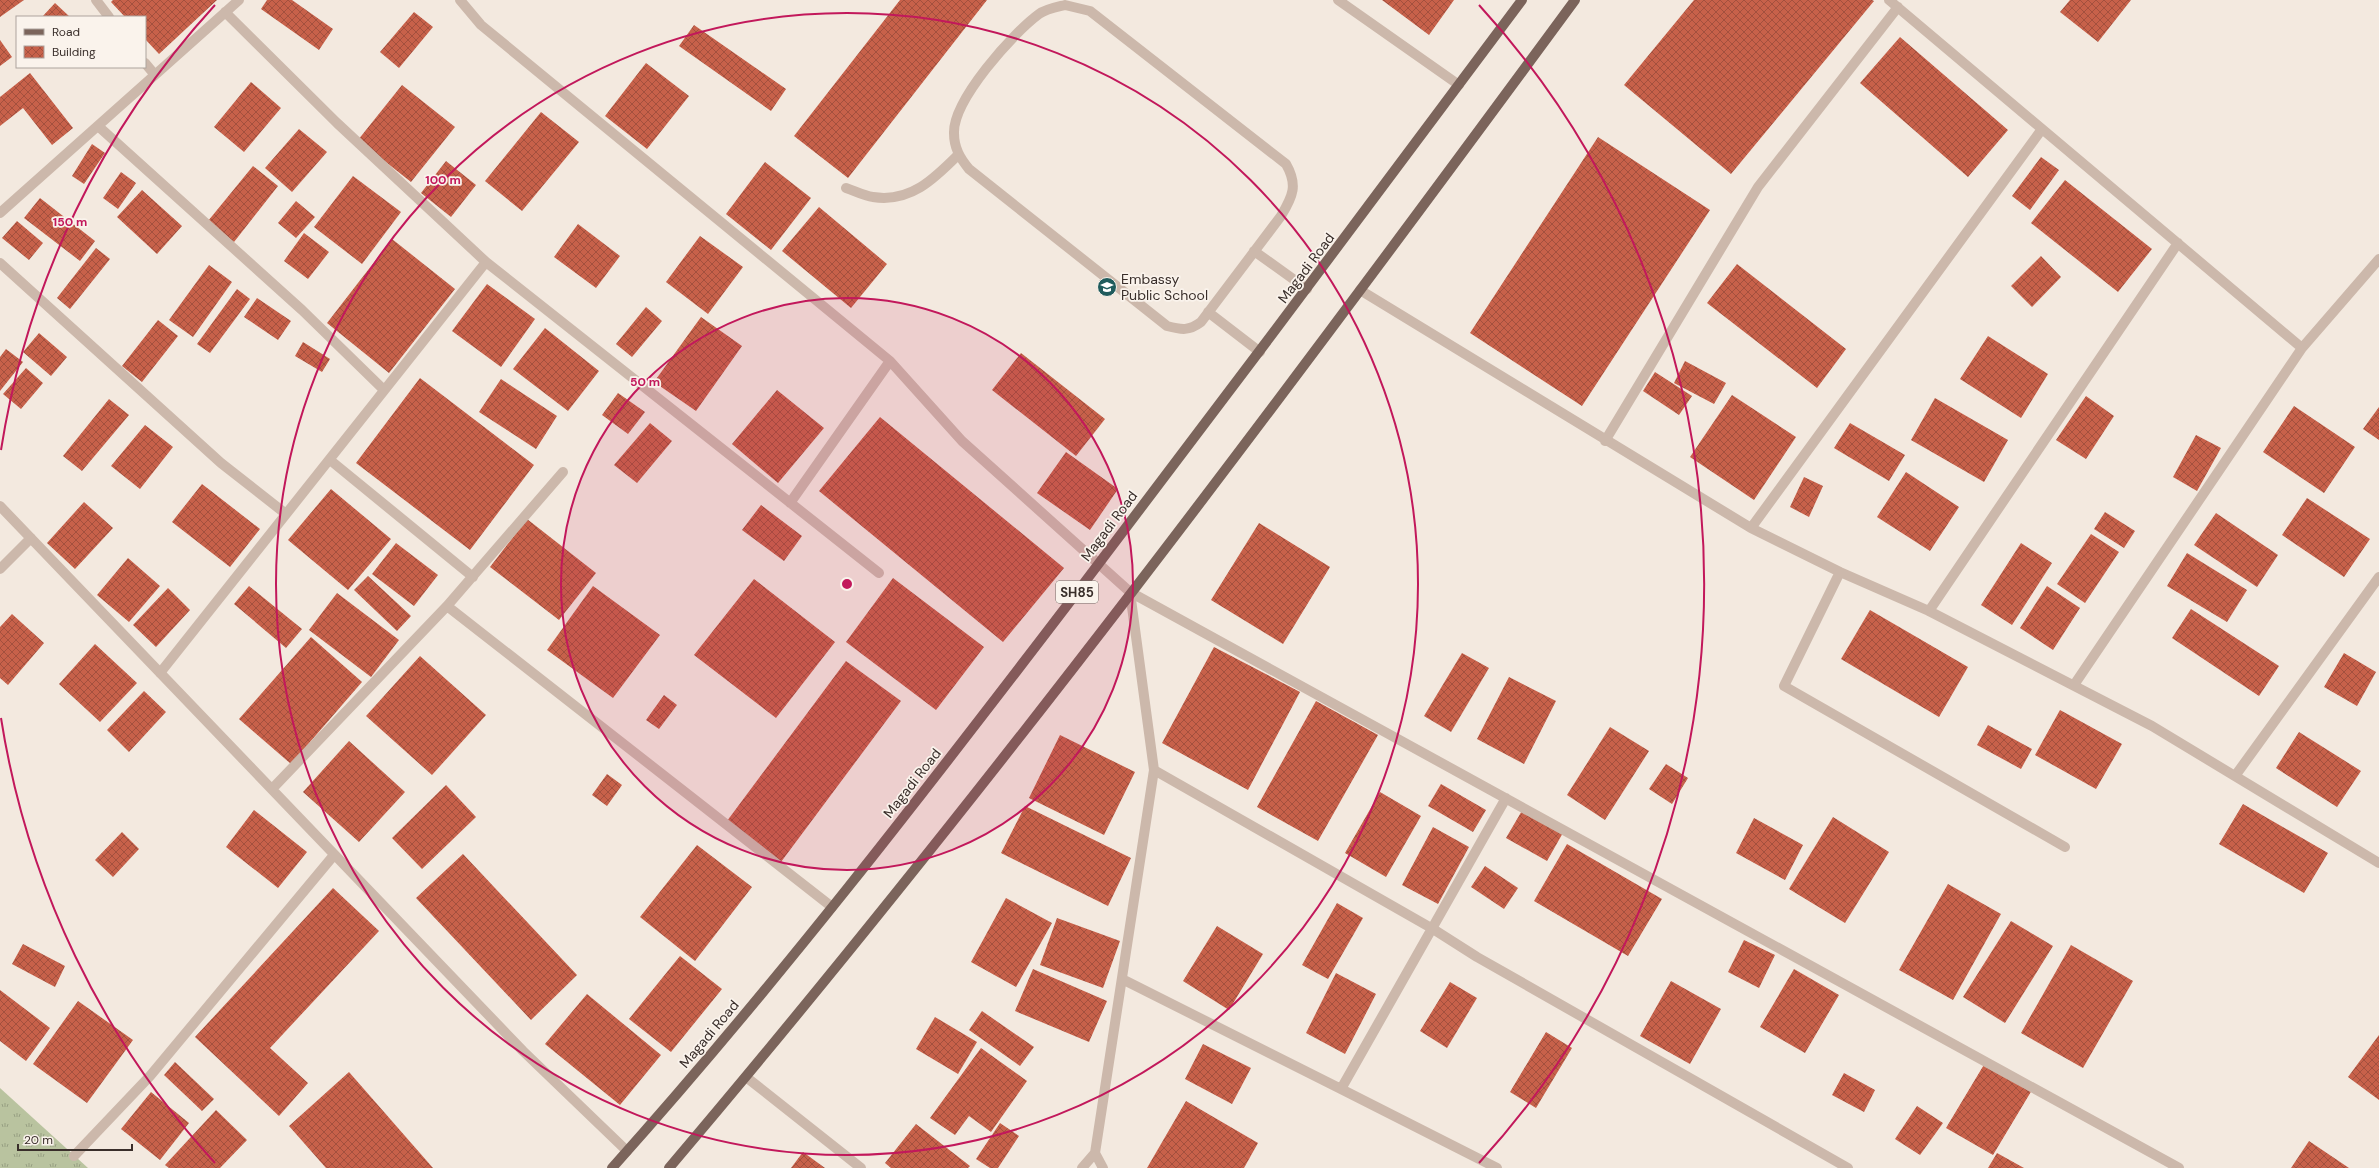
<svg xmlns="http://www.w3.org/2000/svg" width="2379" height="1168" viewBox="0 0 2379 1168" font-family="'DM Sans',sans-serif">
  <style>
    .grass { fill: url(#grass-tufts) }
    .building { fill: url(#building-cross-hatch) }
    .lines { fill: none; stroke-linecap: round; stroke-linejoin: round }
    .service { stroke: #ccb8ab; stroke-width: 10 }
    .minor { stroke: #ccb8ab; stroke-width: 10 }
    .primary { stroke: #7b645b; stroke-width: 10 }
    .ring { fill: none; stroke: #c2185b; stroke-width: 2 }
    .labels { text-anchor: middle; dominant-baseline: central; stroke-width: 3.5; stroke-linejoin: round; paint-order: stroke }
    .shield { fill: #faf3ec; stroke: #736964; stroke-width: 1 }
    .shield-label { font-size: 13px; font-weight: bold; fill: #392e2a }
    .street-label { font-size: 14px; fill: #392e2a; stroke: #faf3ec }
    .poi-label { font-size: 14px; fill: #392e2a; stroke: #faf3ec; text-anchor: start }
    .centre { fill: #c2185b; stroke: #faf3ec; stroke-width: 2 }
    .ring-label { font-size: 12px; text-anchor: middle; font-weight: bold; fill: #c2185b; stroke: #faf3ec; stroke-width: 3.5; stroke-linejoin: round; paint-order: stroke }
  </style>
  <defs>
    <pattern id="grass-tufts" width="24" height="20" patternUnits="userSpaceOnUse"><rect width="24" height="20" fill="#b9c39f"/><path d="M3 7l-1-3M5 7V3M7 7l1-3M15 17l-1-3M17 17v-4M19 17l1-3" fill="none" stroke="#979f82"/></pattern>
    <pattern id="building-cross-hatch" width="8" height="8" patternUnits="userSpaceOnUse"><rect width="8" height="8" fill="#c7614a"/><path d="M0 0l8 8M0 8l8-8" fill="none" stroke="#a3503e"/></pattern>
  </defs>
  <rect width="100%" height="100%" fill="#f3e9df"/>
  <!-- grass -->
  <path class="grass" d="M0,1088l88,80h-88z"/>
  <!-- building -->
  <path class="building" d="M0,0h24l-24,17z
    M113,0h104l-58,54 -14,-15v-22h-20l-14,-15z
    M267,0h25l41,29 -14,21 -58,-41z
    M900,0h87l-139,178 -54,-42z
    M1382,0h72l-25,35z
    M1694,0h178l2,1 -143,173 -107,-89z
    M2070,0h61l-33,42 -38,-30z
    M55,3l15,14h-28z
    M414,12l19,15 -34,41 -19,-16z
    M694,25l92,64 -15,22 -92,-65z
    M1900,37l108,93 -40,47 -108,-94z
    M0,40l12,17 -12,9z
    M646,63l43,33 -42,53 -42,-33z
    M30,73l43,55 -21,17 -29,-37 -23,18v-29z
    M251,82l30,26 -37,44 -30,-25z
    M402,85l53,42 -44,55 -53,-42z
    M541,112l38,30 -57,69 -37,-30z
    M299,129l28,23 -35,40 -27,-24z
    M1598,137l112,73 -128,196 -112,-73z
    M92,144l13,9 -21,31 -12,-8z
    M2041,157l18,13 -29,40 -18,-14z
    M446,161l30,24 -25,32 -30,-24z
    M765,162l46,36 -40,52 -45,-36z
    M253,166l25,20 -44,56 -26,-21z
    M121,172l15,11 -18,26 -15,-11z
    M353,176l48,36 -39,52 -48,-37z
    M2065,180l87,69 -34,43 -87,-69z
    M142,190l40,36 -25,28 -40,-37z
    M40,198l55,43 -15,20 -56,-43z
    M296,201l19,16 -19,21 -18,-15z
    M819,207l68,57 -36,44 -69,-57z
    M17,221l26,22 -14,17 -27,-22z
    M578,224l42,32 -24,32 -42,-31z
    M304,233l25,19 -21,27 -24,-18z
    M700,236l43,31 -35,47 -42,-32z
    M392,239l63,50 -66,84 -62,-50z
    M96,248l14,11 -40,50 -13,-11z
    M2041,256l20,21 -29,30 -21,-21z
    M1737,264l109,85 -29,39 -110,-85z
    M209,265l23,17 -39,55 -24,-17z
    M487,284l48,35 -34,48 -49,-36z
    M237,289l13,10 -40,54 -13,-9z
    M257,298l34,23 -13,19 -34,-23z
    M646,307l16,14 -30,36 -16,-13z
    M701,317l41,29 -46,65 -42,-29z
    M158,320l20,16 -36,46 -20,-16z
    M545,328l54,43 -31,40 -55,-42z
    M39,333l28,24 -16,19 -28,-24z
    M1988,336l60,38 -27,44 -61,-39z
    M303,342l27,17 -8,13 -27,-16z
    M6,349l17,13 -23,29v-34z
    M1021,353l84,66 -29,37 -84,-66z
    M1685,361l41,22 -12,21 -40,-21z
    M26,368l17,15 -22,26 -18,-15z
    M1655,372l37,24 -13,19 -36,-24z
    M420,378l114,87 -64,85 -114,-87z
    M501,379l56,37 -21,33 -57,-37z
    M777,390l47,38 -46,55 -46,-39z
    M618,393l27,19 -17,22 -26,-19z
    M1732,395l64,42 -42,63 -64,-43z
    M2086,396l28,20 -28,43 -30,-19z
    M1935,398l73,42 -24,42 -73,-42z
    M109,399l20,16 -47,56 -19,-15z
    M2294,406l61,41 -31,46 -61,-41z
    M2379,407v33l-16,-11z
    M880,417l184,151 -61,74 -184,-151z
    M650,423l22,18 -35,42 -23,-18z
    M1850,423l55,32 -16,26 -55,-33z
    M145,425l28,22 -33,42 -29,-23z
    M2196,435l25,13 -24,43 -24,-14z
    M1066,452l52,37 -28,41 -53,-37z
    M1906,472l53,35 -29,44 -53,-34z
    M1804,477l19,9 -14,31 -19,-10z
    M202,484l58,45 -30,38 -58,-45z
    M331,489l60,50 -43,51 -60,-50z
    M2307,498l63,41 -26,38 -62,-42z
    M84,502l29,26 -38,41 -28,-26z
    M761,505l41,31 -18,25 -42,-31z
    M2105,512l30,19 -11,17 -30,-19z
    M2216,513l62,42 -21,32 -63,-42z
    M527,519l69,54 -37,47 -69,-53z
    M1259,523l71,44 -47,77 -72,-44z
    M2091,534l28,18 -34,51 -28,-19z
    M396,543l42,32 -24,31 -42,-32z
    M2021,543l31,20 -40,62 -31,-20z
    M2187,553l60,37 -20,32 -60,-36z
    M128,558l32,28 -31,36 -32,-27z
    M368,576l43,40 -14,15 -43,-41z
    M893,578l91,69 -48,63 -90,-68z
    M754,579l81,63 -59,76 -82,-63z
    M249,586l53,43 -16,19 -52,-44z
    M593,586l67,49 -47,63 -66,-48z
    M2047,586l33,22 -27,42 -33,-22z
    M168,588l22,22 -34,37 -23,-22z
    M337,593l62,47 -28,37 -62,-47z
    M2191,609l88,57 -20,30 -87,-58z
    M1870,610l98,57 -29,50 -98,-58z
    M12,614l32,29 -36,42 -8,-7v-51z
    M311,637l51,45 -71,82 -52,-45z
    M95,644l42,39 -37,39 -41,-38z
    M1214,647l86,45 -52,98 -86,-47z
    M1462,653l27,15 -38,64 -27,-16z
    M2344,653l32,19 -19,34 -33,-19z
    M420,656l66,59 -54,60 -66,-59z
    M846,661l55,40 -120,161 -54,-41z
    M1509,677l47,24 -32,63 -47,-25z
    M144,691l22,21 -37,40 -22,-22z
    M664,695l13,10 -18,24 -13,-9z
    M1316,701l62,34 -60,106 -61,-34z
    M2060,710l62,34 -26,45 -61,-34z
    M1988,725l44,24 -11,20 -44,-24z
    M1610,727l39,24 -44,69 -38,-25z
    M2299,732l62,39 -24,36 -61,-39z
    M1060,735l75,37 -31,63 -75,-37z
    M349,741l56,51 -46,50 -56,-50z
    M1666,764l22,14 -16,26 -23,-15z
    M607,774l15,11 -15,21 -15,-11z
    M1441,784l45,26 -13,22 -45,-26z
    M446,785l30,32 -54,52 -30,-31z
    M1380,792l41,24 -35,61 -41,-24z
    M2243,804l85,49 -24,40 -85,-49z
    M1025,806l106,52 -23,48 -107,-53z
    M1523,809l41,22 -17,30 -41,-23z
    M254,810l53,42 -29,36 -52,-41z
    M1833,817l56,35 -44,71 -56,-34z
    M1754,818l49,27 -18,35 -49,-27z
    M1433,827l36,20 -31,57 -36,-19z
    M122,832l17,17 -26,28 -18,-17z
    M1567,844l95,55 -34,57 -94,-55z
    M697,845l55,42 -57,74 -55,-44z
    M463,854l114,121 -46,45 -115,-122z
    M1485,866l33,22 -14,21 -33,-22z
    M1948,884l53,30 -48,86 -54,-30z
    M333,888l46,43 -109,117 38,35 -29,33 -84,-79z
    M1006,898l46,25 -36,64 -45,-25z
    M1337,903l26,15 -35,61 -26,-14z
    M1057,918l63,23 -17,47 -63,-23z
    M2011,921l42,25 -48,77 -42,-26z
    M1217,926l46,28 -34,56 -46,-29z
    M1744,940l31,15 -16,33 -31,-16z
    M23,944l42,22 -10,21 -43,-23z
    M2071,945l62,36 -50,87 -62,-35z
    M680,956l42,33 -51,63 -42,-33z
    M1033,969l74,32 -18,41 -74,-31z
    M1794,969l45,26 -34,58 -45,-26z
    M1336,973l40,21 -31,60 -39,-21z
    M1671,981l50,28 -31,55 -50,-28z
    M1450,982l27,16 -30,50 -27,-17z
    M0,990l50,38 -24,33 -26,-20z
    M587,994l74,61 -41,50 -75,-61z
    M78,1001l55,39 -46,63 -54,-39z
    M982,1011l52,36 -14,19 -51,-36z
    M935,1017l42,25 -19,32 -42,-25z
    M1546,1032l26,16 -36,60 -26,-16z
    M2379,1035v65l-31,-23z
    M1203,1044l48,24 -19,36 -47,-25z
    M981,1048l46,33 -36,51 -22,-16 -14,19 -25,-17z
    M175,1062l39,37 -12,12 -38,-36z
    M1985,1063l47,27 -39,65 -47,-27z
    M349,1072l84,96h-107l-37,-42z
    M1844,1073l31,17 -11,22 -32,-17z
    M151,1092l38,31 -29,37 -39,-31z
    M1186,1101l72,42 -14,25h-97z
    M1917,1106l26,17 -23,32 -25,-16z
    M216,1110l31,30 -27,28h-51l-4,-3z
    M1000,1123l19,13 -21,32h-8l-14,-9z
    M916,1124l54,42 -2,2h-77l-6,-5z
    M2309,1141l40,27h-58z
    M803,1152l22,16h-34z
    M1997,1153l27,15h-36z"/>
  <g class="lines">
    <!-- service -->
    <path class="service" d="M1338,0l121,85
      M1065,5l25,6 196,153c12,21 7,32 -5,52l-80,106c-12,9 -19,8 -34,4l-198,-157c-9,-11 -15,-21 -15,-36 -1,-33 59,-100 85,-119 7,-5 18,-7 26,-9z
      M846,188c9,3 18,8 27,9 37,6 61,-18 85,-42
      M1254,251l53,38
      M1208,312l52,40"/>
    <!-- minor -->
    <path class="minor" d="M96,0l13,17
      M460,0l21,25 409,336 72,80 168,151 1049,576
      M1889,0l413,348
      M225,12l112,111 149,139 393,311
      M145,63l10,12
      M98,126l204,184 82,80
      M0,213l239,-213
      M0,263l221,200 65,51
      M1360,290l391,238 89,44 89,39 223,115 227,137
      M1605,441l153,-254 140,-180
      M330,460l143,117
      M790,503l100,-142
      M0,506l523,545 104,100
      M1751,528l291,-399
      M0,569l31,-31
      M1840,572l-56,114 281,161
      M447,606l385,301
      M1929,611l249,-368
      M160,673l326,-411
      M2074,685l228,-337 77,-89
      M1154,770l279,159 44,28 371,211
      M2235,776l144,-199
      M272,789l175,-183 116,-134
      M1122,979l219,110 165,-291
      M746,1077l115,91
      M1341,1089l156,79
      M74,1156l76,-80 184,-221
      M1082,1168l13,-15
      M1103,1168l-8,-15 59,-383 -24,-178"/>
    <!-- primary -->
    <path class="primary" d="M612,1168c164,-183 314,-378 463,-573 150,-198 299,-395 447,-595
      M669,1168c319,-376 614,-771 906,-1168"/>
  </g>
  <!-- distance rings -->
  <circle cx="847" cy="584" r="286" fill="#c2185b" fill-opacity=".12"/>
  <g class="ring">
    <circle cx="847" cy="584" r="286"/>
    <circle cx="847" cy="584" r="571"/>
    <path d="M215 1163A857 857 0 0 1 1 718M1 450A857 857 0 0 1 215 5M1479 5A857 857 0 0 1 1479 1163"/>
  </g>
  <!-- icons -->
  <defs>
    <g id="school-disc" transform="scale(1)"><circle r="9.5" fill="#1f5b5c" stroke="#faf3ec"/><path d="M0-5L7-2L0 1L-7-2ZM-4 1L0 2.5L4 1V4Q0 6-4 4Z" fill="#fff"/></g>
  </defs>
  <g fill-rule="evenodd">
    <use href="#school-disc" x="1107" y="287"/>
  </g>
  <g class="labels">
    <!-- shield labels -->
    <rect class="shield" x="1056" y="581" width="42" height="22" rx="3"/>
    <g class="shield-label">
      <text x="1077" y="592">SH85</text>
    </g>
    <!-- street labels -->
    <g class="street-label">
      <text transform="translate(1306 268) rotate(-53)">Magadi Road</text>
      <text transform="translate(1109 526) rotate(-53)">Magadi Road</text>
      <text transform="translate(912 783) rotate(-52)">Magadi Road</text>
      <text transform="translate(709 1034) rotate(-50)">Magadi Road</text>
    </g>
    <!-- poi labels -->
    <g class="poi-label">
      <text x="1121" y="279">Embassy<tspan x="1121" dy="16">Public School</tspan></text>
    </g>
  </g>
  <circle cx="847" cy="584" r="6" class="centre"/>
  <g class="ring-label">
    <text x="443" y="184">100 m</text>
    <text x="70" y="226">150 m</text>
    <text x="645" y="386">50 m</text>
  </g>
  <!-- legend -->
  <rect x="16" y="16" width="130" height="52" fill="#faf3ec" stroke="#ada49e"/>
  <rect x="24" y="29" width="20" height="6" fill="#7b645b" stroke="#ada49e"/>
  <text x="52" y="36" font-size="12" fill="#392e2a">Road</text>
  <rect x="24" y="46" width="20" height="12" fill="url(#building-cross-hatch)" stroke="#ada49e"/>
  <text x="52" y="56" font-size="12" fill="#392e2a">Building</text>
  <!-- scale -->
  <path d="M18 1144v6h114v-6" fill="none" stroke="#392e2a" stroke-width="2"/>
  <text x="24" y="1144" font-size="12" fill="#392e2a" stroke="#faf3ec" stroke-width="3" paint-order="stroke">20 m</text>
</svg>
